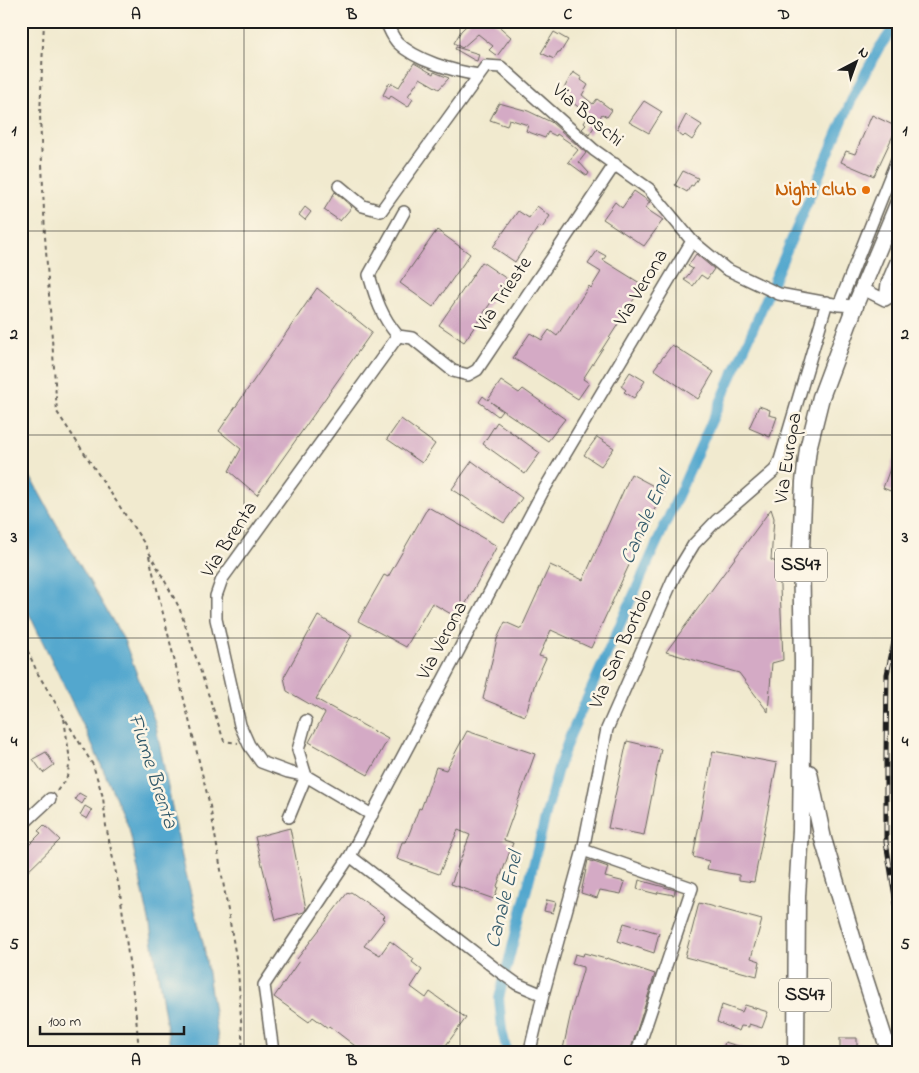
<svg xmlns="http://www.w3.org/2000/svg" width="919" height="1073" viewBox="0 0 919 1073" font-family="'Indie Flower',sans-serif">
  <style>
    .water { fill: #52a7ce; stroke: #376275 }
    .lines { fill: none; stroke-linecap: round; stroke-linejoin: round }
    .canal { stroke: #52a7ce; stroke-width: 10 }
    .building { fill: #d4aac5 }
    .minor-casing { stroke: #67645b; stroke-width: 14 }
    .major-casing { stroke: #67645b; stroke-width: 18 }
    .highway-casing { stroke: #67645b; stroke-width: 19 }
    .path { stroke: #67645b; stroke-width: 2; stroke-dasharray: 4 4; stroke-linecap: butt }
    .minor { stroke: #fff; stroke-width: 11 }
    .major { stroke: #fff; stroke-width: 15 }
    .highway { stroke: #fff; stroke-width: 16 }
    .rail-casing { stroke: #1c1c1c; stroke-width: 5 }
    .rail { stroke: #fcf5e5; stroke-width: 3; stroke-dasharray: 9; stroke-linecap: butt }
    .grid { fill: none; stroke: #1c1c1c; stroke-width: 1; stroke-opacity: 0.55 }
    .food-dot { fill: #e8710a; stroke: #fcf5e5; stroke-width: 2 }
    .labels { text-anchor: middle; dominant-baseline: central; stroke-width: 5; stroke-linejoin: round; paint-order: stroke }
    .shield { fill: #fcf5e5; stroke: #5f5d58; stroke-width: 1 }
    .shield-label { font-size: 19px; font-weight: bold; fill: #1c1c1c }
    .street-label { font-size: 20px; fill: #1c1c1c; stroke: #fcf5e5 }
    .food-label { font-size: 20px; font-weight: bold; fill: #c56008; stroke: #fcf5e5; text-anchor: end }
    .water-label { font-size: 21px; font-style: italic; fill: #345b6c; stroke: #fcf5e5 }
    .neatline { fill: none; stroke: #1c1c1c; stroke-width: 2 }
    .grid-label { font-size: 16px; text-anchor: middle; font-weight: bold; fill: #1c1c1c }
  </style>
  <rect width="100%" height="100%" fill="#fcf5e5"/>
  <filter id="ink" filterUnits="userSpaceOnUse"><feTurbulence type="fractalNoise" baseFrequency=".02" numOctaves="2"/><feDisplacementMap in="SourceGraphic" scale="10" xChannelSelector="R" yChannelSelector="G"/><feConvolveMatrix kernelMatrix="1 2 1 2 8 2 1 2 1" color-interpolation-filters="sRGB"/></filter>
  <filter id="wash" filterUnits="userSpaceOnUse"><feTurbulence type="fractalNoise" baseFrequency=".0096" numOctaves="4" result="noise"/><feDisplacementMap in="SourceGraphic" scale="20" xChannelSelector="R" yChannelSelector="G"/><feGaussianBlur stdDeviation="1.12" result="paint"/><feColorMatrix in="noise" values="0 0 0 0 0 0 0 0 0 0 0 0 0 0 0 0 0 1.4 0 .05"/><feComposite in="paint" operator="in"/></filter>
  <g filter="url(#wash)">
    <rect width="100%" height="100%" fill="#f1eacf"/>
    <!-- water -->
    <path class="water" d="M21,460l46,83 57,97 31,82 27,135 22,90 16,105h-49l-22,-132 -20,-92 -44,-99 -64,-132z"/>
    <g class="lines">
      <!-- canal -->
      <path class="canal" d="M507,1052l-5,-22 -3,-32 58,-226 12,-34 181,-402 105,-244 24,-44 19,-26"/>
    </g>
    <g id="blocks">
      <!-- building -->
      <path class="building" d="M471,21h22l18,16 -14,19 -8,-6 4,-4 -15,-12 -16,14 -8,-5 7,-12z
        M554,32l14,8 -8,13 -2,-1 -4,7 -13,-6z
        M456,47l23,7 -2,7 -3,-1 -19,-11z
        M414,63l19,11 1,-2 15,6 -10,11 -19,-11 -12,18 5,3 -5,8 -17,-11 -2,3 -6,-4 6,-12 2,2 1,-2 7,4z
        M573,72l9,6 -1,2 7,5 -6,10 11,9 4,-5 15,11 -5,7 -5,-3 -13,21 -7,-6 4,-4 -2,-2 5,-8 -28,-21z
        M644,101l18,11 -13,21 -20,-11z
        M499,103l29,8 23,11 35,31 -7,9 10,11 -2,3 -19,-14 10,-12 -8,-7 -13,-9 -1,2 -8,-4 -3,6 -19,-7 2,-6 -19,-6 -2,7 -17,-6z
        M686,115l16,10 -10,15 -7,-5 -2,2 -6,-5z
        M872,115l25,12 -23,49 -33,-14 5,-11 9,3z
        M683,171l15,7 -5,8 -2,-1 -4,7 -12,-7z
        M634,191l16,11 -5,6 18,12 -19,26 -41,-27 12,-17 7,6z
        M335,192l17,15 -12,14 -16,-11z
        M537,206l13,10 -8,12 -3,-2 -24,36 -22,-15 25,-36 11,7z
        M305,207l6,5 -6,8 -6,-5z
        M437,230l33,24 -37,53 -33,-24z
        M597,251l9,5 -3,4 40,25 -60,94 6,4 -11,16 -65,-41 17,-25 12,7 7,-10 8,6 32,-50 2,2 10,-16 -13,-8z
        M696,254l18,15 -7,10 -6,-4 -8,11 -9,-6 9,-11 -5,-3z
        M482,262l25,17 -43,63 -25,-17z
        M317,288l55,44 -115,163 -28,-24 12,-22 -22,-18z
        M672,345l42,27 -16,27 -44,-30z
        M630,372l15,9 -11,17 -10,-6 2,-2 -5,-4z
        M501,381l18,12 4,-4 42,30 -17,22 -57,-39 11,9 -4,5 -19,-14 4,-6 5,4z
        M759,406l11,4 -1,5 8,2 -7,20 -21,-9z
        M401,419l34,25 -13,19 -35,-24z
        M497,422l43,31 -15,21 -42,-30z
        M597,437l17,11 -13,18 -17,-11z
        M897,449l1,1v44l-15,-6z
        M472,461l50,37 -18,25 -52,-34z
        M631,474l32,17 -72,157 -40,-18 -12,26 7,2 -10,22 -11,36 -42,-17 14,-60 8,-17 16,7 29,-64 33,15z
        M428,507l69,39 -39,72 -26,-15 -26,44 -48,-26 26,-46 4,2z
        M771,509l3,9 -3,42 8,3 4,97 -11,3 -4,49 -29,-39 -73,-21z
        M318,616l34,19 -36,64 72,40 -20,36 -59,-33 16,-29 -38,-22 -3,-14z
        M467,731l68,23 -31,86 9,3 -16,43 1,1 -4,12 -43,-15 19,-49 -12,-5 -19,44 -42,-15 5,-17h4l13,-34 2,1 15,-42 10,3z
        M627,741l34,8 -17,86 -36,-7z
        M713,751l64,12 -23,119 -15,-2v-5l-32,-6 2,-8 -16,-4z
        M46,752l8,13 -11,8 -10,-14z
        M79,793l7,4 -4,7 -7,-5z
        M85,806l7,4 -5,9 -7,-4z
        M44,825l16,15 -39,38v-34l5,4 15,-15 -3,-2z
        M290,828l16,81 -2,3 -28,8 -21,-83z
        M588,860l20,7 -3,10 20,5 -4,12 -21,-4 -3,8 -16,-5z
        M639,880l36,10 -1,5 -16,-3 -1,2 -20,-5z
        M348,892l1,1 2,-1 34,24 -2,2 2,1 -21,27 16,9 10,-14 24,18 -2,3 10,8 -11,17 15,11 4,-6 36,26 -25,34h-78l-34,-26 -1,2 -15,-11 -4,5 -35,-25 25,-36 -2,-2z
        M547,900l9,2 -3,11 -9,-2z
        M699,903l63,17 -11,38 9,3 -3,15 -72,-19z
        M624,923l35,10 -5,20 -36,-12z
        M584,953l22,6 1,-1 48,16 -25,78h-58l-9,-3 9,-41 11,-38v-3l-11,-3 3,-10 8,2z
        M722,1005l20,7 3,-7 23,7 -6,16 -13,-4v3l-8,-1 -2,5 -22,-9z
        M840,1038h17v14h-17z
        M725,1042l25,8v2h-28z"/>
    </g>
  </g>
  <g filter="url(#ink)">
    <use href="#blocks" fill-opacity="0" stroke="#67645b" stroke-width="1"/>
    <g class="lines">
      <!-- minor casing -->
      <g class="minor-casing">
        <path id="minor" d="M386,21c3,8 6,15 11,21 19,19 56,29 82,33
          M339,186l24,20 18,5 105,-145 15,1 93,83 55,39 43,52 34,28 53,25 60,11 16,1
          M863,289l22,11
          M885,300l2,-17 11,-26
          M885,300l13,-8
          M839,305l59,-148
          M398,336l14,2 41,33 15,4 9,-5 138,-206
          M398,336c-17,-20 -22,-37 -29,-61l35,-63
          M372,815l-66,-39 -18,-4 -27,-10 -12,-17 -9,-20 -24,-106v-23l6,-17 176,-243
          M289,817l17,-41 -8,-26 8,-29
          M21,826l29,-27
          M583,850l109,38 -55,164
          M543,995l-26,-11 -21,-15 -146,-113 192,-363 150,-252
          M273,1052l-9,-67 86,-129
          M533,1052l-2,-6 12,-51 40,-145 24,-121 67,-152 20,-33 22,-23 59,-51 5,-10 47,-158"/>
      </g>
      <!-- major casing -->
      <g class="major-casing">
        <path id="major" d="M855,306l43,-103
          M855,947l34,105"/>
      </g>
      <!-- highway casing -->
      <g class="highway-casing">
        <path id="highway" d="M809,773l14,66 32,108
          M796,1052l1,-156 4,-66 2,-168 -2,-114 3,-66 4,-33 13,-52 34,-91"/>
      </g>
      <!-- path -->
      <path class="path" d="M44,21l-4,94 5,121 12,176 87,131 35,64 45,134 14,2
        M149,556l61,250 28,163 5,83
        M21,636l17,38 55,91 10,32 3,29 14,66 16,124 3,36
        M57,791l10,-14 3,-16 -6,-43"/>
      <!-- minor -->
      <use href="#minor" class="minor"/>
      <!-- major -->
      <use href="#major" class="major"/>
      <!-- highway -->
      <use href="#highway" class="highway"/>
      <!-- rail casing -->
      <g class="rail-casing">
        <path id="rail" d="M898,625l-11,49 -1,81v87l12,73"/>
      </g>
      <!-- rail -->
      <use href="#rail" class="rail"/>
    </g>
  </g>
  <!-- grid -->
  <path class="grid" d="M244,21v1031M460,21v1031M676,21v1031M21,231h877M21,435h877M21,638h877M21,842h877"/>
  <!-- markers -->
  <circle class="food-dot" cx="866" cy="190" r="5"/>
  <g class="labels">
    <!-- shield labels -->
    <g class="shield">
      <rect x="775" y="548.5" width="52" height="33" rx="4"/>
      <rect x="779" y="978.5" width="52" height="33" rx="4"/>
    </g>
    <g class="shield-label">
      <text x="801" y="565">SS47</text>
      <text x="805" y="995">SS47</text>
    </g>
    <!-- street labels -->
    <g class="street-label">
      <text transform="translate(587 116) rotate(40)">Via Boschi</text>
      <text transform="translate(642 288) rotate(-59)">Via Verona</text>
      <text transform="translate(504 295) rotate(-56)">Via Trieste</text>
      <text transform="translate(789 458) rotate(-81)">Via Europa</text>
      <text transform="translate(230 540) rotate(-57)">Via Brenta</text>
      <text transform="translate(443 641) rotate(-62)">Via Verona</text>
      <text transform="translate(622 649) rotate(-66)">Via San Bortolo</text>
    </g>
    <!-- food labels -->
    <g class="food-label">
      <text x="856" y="190">Night club</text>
    </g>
    <!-- water labels -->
    <g class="water-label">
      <text transform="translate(647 518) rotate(-66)">Canale Enel</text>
      <text transform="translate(152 771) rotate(72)">Fiume Brenta</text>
      <text transform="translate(505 900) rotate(-76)">Canale Enel</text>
    </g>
  </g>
  <!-- margin -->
  <rect width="919" height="1073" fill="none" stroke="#fcf5e5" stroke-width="55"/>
  <!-- north arrow -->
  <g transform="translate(856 62) rotate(41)" stroke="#fcf5e5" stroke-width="4" paint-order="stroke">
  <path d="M0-4L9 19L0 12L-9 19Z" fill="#1c1c1c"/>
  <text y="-8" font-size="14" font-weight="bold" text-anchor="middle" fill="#1c1c1c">N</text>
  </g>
  <!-- scale -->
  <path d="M40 1026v8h144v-8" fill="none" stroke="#1c1c1c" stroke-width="2.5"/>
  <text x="48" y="1026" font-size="15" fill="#1c1c1c" stroke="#fcf5e5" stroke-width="4" paint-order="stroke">100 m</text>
  <rect x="28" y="28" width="864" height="1018" class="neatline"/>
  <g class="grid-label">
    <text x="136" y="19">A</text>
    <text x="352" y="19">B</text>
    <text x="568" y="19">C</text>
    <text x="784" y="19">D</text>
    <text x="14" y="135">1</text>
    <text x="905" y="135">1</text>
    <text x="14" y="339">2</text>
    <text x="905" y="339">2</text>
    <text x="14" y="542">3</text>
    <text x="905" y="542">3</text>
    <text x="14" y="746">4</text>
    <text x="905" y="746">4</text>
    <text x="14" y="949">5</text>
    <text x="905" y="949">5</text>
    <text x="136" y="1065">A</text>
    <text x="352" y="1065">B</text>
    <text x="568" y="1065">C</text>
    <text x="784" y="1065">D</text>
  </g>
</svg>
